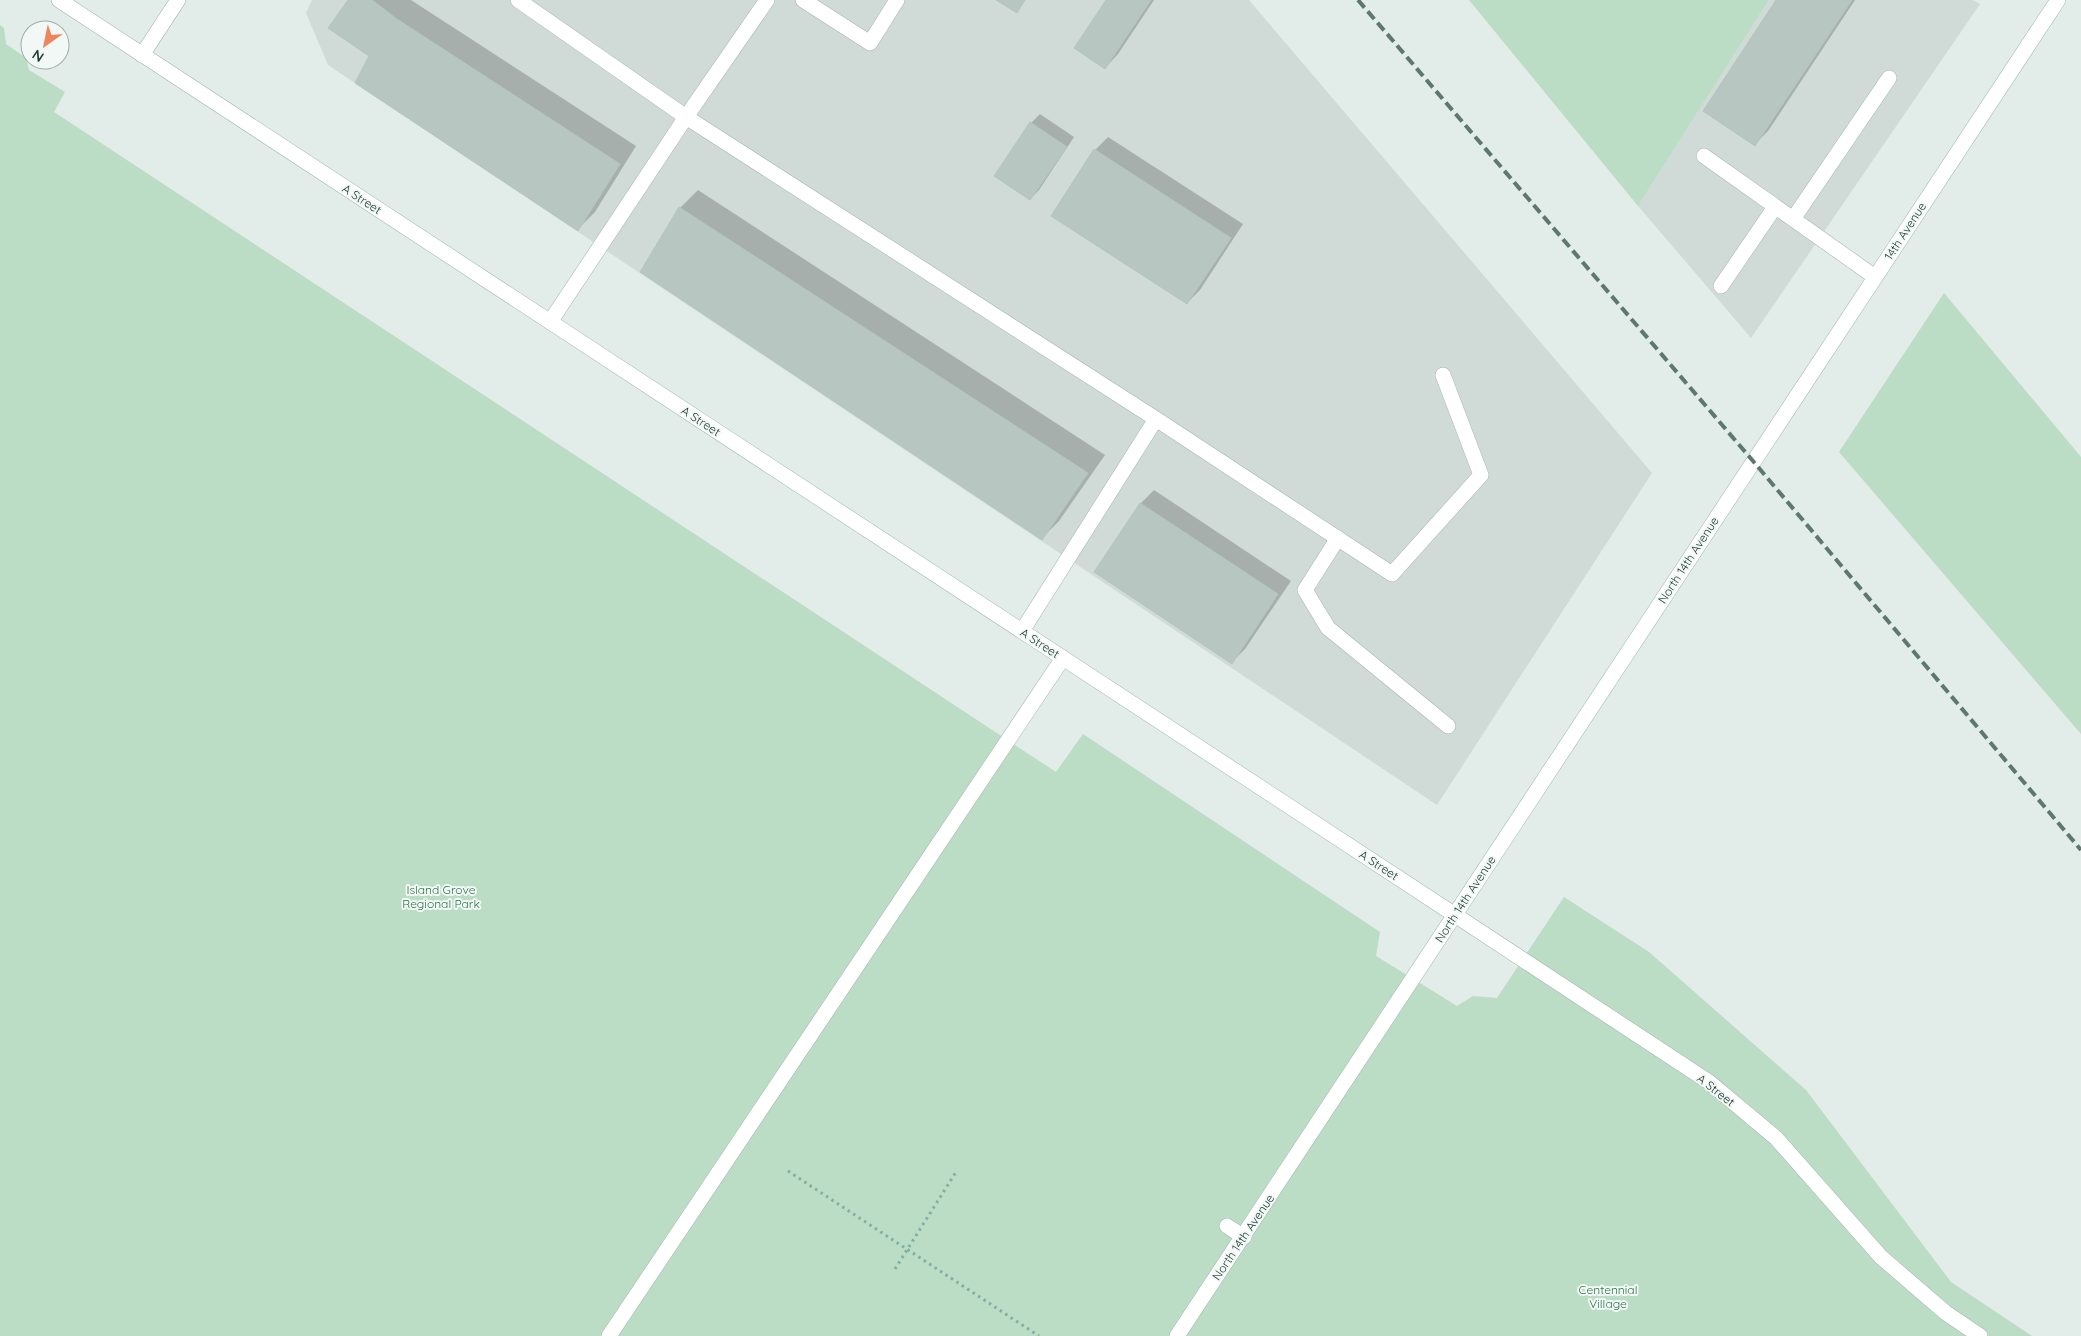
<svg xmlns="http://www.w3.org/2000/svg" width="2081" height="1336" viewBox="0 0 2081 1336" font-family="Quicksand,sans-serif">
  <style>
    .built { fill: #d0dbd7 }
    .green { fill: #bbdcc5 }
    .shadow { fill: #0003 }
    .building { fill: #b7c6c1; stroke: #b4c5bf }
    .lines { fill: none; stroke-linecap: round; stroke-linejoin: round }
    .lane-casing { stroke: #a5b4af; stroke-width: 16 }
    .street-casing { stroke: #a5b4af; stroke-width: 16 }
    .secondary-casing { stroke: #a0b7b0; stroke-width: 16 }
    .path { stroke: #83aea2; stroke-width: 3; stroke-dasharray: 2.5 4; stroke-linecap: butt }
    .lane { stroke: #fff; stroke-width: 15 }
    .street { stroke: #fff; stroke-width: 15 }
    .secondary { stroke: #fff; stroke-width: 15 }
    .rail { stroke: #5d7871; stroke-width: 4; stroke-dasharray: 10 5; stroke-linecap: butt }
    .labels { text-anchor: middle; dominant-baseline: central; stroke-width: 4; stroke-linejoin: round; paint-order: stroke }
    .street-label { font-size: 12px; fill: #223c36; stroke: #f2f8f5 }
    .park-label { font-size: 12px; fill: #2e724a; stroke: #f2f8f5 }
  </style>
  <rect width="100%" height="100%" fill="#e2ece8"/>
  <!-- built -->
  <path class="built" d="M312,0h937l403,473 -215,332 -1109,-740 -22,-52z
    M1769,0h204l7,4 -229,334 -113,-132z"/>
  <!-- green -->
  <path class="green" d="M1469,0h300l-131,206z
    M0,25l4,3 2,16 20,14 3,12 36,22 -11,20 1002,660 27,-38 297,198 -4,24 81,50 16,-10 24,2 67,-101 85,55 157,138 145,192 81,54h-2032z
    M1944,293l137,164v277l-242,-282z"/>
  <!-- shadow -->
  <path class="shadow" d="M349,0h62l225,146 -41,66 -17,17 -208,-173z
    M1107,0h47l-36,54 -13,14z
    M1778,0h77l-87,131 -13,13z
    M1040,114l34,23 -35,53 -9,9 1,-76z
    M1108,137l135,87 -43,66 -13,13 -92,-153z
    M698,190l407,265 -46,66 -18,18 -399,-268 38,-63z
    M1154,490l137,91 -46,68 -13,13 -136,-90 45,-69z"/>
  <!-- building -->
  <path class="building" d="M348,0h24l25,19 223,145 -42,67 -223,-148 14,-27 -41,-28z
    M996,0h29l-8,13z
    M1106,0h45l-46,69 -31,-21z
    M1776,0h76l-97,146 -52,-35z
    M1030,122l37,25 -37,53 -36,-24z
    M1094,149l137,89 -44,66 -136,-88z
    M679,207l409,266 -46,67 -402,-268z
    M1140,503l138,91 -46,70 -138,-92z"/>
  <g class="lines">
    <!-- lane casing -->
    <g class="lane-casing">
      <path id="lane" d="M518,0l168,117 -136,205
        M767,0l-81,117 470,302 -134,212
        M803,0l67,43 27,-43
        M142,55l36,-55
        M1704,156l171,121
        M1793,219l96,-141
        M1721,286l54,-79
        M1156,419l236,155 89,-99 -38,-100
        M1338,538l-33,52 23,38 120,98
        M609,1336l454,-678"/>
    </g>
    <!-- street casing -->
    <g class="street-casing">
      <path id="street" d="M1455,915l254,167 67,56 105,119 65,56 34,23
        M1227,1226l17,11"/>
    </g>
    <!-- secondary casing -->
    <g class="secondary-casing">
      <path id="secondary" d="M59,0l1396,915
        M1177,1336l881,-1336"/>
    </g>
    <!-- path -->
    <path class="path" d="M788,1171l251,165
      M895,1269l61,-97"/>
    <!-- lane -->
    <use href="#lane" class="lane"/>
    <!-- street -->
    <use href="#street" class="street"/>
    <!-- secondary -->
    <use href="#secondary" class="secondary"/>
    <!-- rail -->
    <path class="rail" d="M1358,0l395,461 328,389"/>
  </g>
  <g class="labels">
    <!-- street labels -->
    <g class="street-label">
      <text transform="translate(362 199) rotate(33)">A Street</text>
      <text transform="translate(1905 231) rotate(-57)">14th Avenue</text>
      <text transform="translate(701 421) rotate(33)">A Street</text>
      <text transform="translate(1688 560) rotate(-57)">North 14th Avenue</text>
      <text transform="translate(1040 643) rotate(33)">A Street</text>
      <text transform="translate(1379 865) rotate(33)">A Street</text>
      <text transform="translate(1465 899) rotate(-57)">North 14th Avenue</text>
      <text transform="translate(1716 1090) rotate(38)">A Street</text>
      <text transform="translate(1243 1237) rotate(-56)">North 14th Avenue</text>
    </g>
    <!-- park labels -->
    <g class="park-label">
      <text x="441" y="889">Island Grove<tspan x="441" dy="14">Regional Park</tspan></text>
      <text x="1608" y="1289">Centennial<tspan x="1608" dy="14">Village</tspan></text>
    </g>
  </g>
  <!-- north arrow -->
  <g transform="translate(45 45) rotate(213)"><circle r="24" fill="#f2f8f5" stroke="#9fada9"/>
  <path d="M0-4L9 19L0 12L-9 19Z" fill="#ee855d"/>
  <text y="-8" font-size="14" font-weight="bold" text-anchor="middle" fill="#223c36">N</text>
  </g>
</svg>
